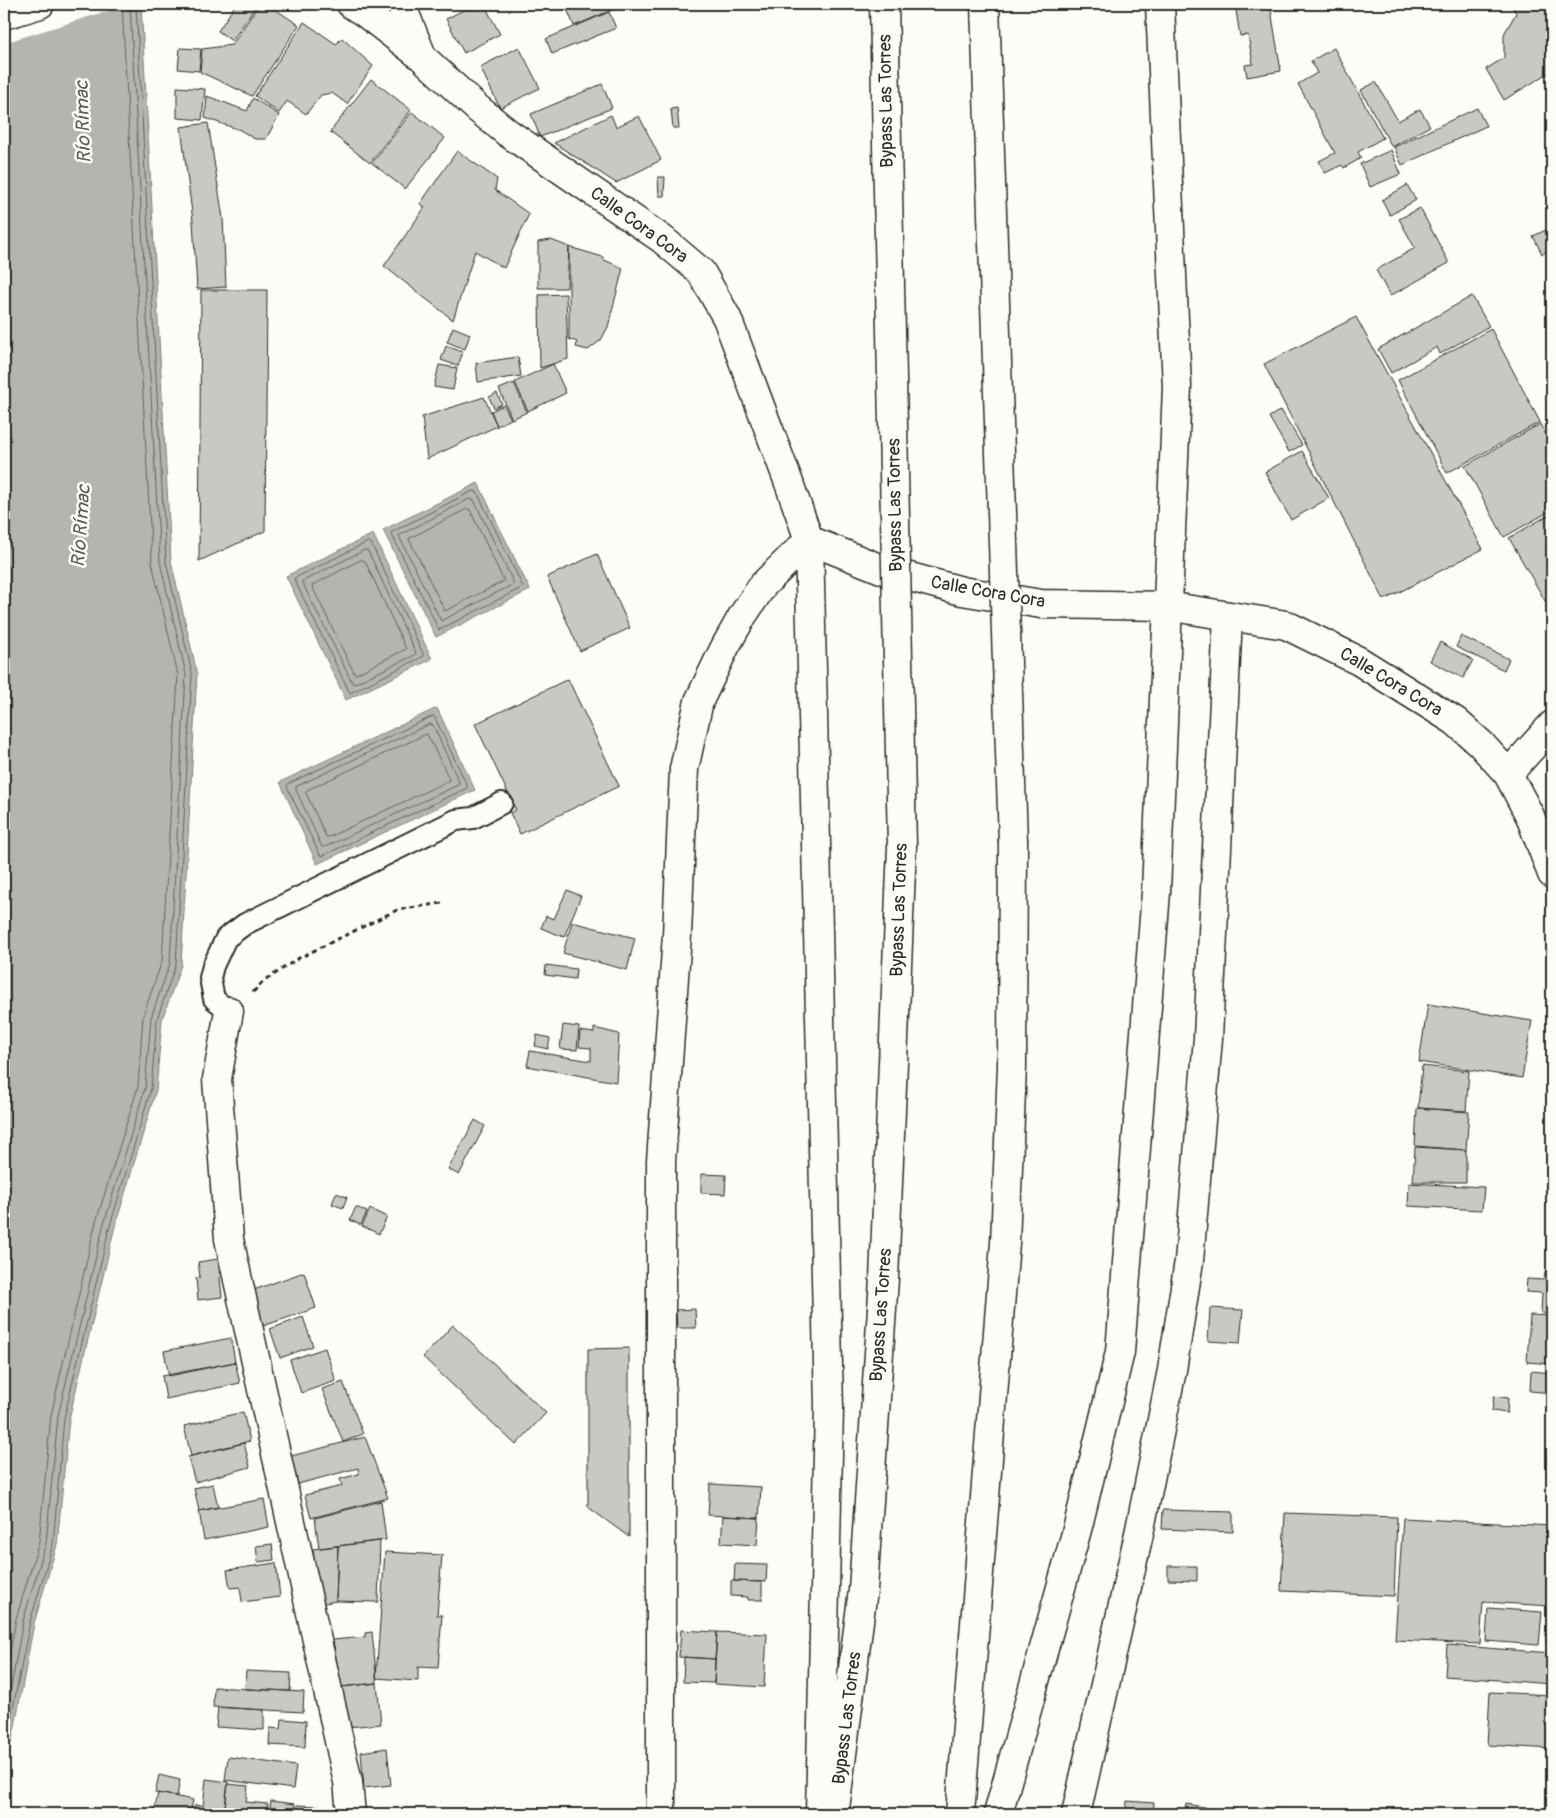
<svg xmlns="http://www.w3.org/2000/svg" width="1556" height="1818" viewBox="0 0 1556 1818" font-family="Pangolin,sans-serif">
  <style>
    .water { fill: #b5b4b1; stroke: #7e7d7b }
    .pier { fill: #fdfcf7 }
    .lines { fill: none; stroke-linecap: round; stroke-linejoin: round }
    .shore { stroke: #626261; stroke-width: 1 }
    .building { fill: #c9c8c4; stroke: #2b2b2b }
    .lane-casing { stroke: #2b2b2b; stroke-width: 24 }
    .street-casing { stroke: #2b2b2b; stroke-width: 31 }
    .secondary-casing { stroke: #2b2b2b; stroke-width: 31 }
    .highway-casing { stroke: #2b2b2b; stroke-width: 31 }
    .path { stroke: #2b2b2b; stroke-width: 3; stroke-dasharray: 5 4; stroke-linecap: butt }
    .lane { stroke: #fdfcf7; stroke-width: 20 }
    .street { stroke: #fdfcf7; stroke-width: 28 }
    .secondary { stroke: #fdfcf7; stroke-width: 28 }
    .highway { stroke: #fdfcf7; stroke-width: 28 }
    .highway-bridge-casing { stroke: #2b2b2b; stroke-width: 31; stroke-linecap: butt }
    .highway-bridge { stroke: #fdfcf7; stroke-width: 28 }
    .labels { text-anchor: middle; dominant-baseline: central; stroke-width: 5; stroke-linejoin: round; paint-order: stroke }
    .street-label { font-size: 18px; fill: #2b2b2b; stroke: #fdfcf7 }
    .water-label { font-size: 19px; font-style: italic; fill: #5b5b5a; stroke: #fdfcf7 }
  </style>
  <rect width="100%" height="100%" fill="#fdfcf7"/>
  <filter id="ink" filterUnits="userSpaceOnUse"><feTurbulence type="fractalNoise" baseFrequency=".02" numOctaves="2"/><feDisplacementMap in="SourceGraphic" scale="10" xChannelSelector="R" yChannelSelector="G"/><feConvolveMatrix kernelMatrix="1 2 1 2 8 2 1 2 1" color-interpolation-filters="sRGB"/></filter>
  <g filter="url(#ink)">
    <!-- water -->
    <path class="water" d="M4,4h137l30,557 26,112 -16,292 -19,55 -6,70 -42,140 -45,189 -12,126 -23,78 -19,103 -11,48z
      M478,483l52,107 -94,47 -53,-107z
      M373,534l59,125 -86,41 -60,-124z
      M437,708l38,82 -158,74 -37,-82z"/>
    <!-- pier -->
    <path class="pier" d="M4,4h126l-126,39z"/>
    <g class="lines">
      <!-- shore -->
      <path class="shore" d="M473,491l4,1 46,95 -84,43 -48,-97z
        M470,499l4,1 40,84 -73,37 -42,-85z
        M467,509l3,1 34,71 -59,30 -36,-72z
        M368,542l3,1 53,113 -74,37 -56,-114z
        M365,550l3,1 48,102 -1,2 -62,29 -51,-102z
        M361,560l4,1 41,88 -50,25 -2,-1 -42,-87z
        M434,716l33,69v3l-145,68 -2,-1 -33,-68 1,-3z
        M430,724l3,1 26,57 -1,3 -133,62h-3l-26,-57v-3z
        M427,734l22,44 -1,3 -119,56h-3l-20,-44v-2z
        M4,1685l12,-66 23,-77 12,-127 44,-190 43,-138 5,-71 19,-55 16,-286 -26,-112 -30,-559
        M4,1726l19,-105 23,-78 12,-127 45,-189 42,-139 6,-70 19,-55 16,-289 -26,-112 -30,-558
        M4,1753l26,-131 23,-78 11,-126 45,-189 42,-140 6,-70 19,-55 16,-291 -26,-111 -30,-558"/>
    </g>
    <!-- building -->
    <path class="building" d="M236,4h21l-25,37 -14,-10z
      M259,4h8l32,21 -47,71 -52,-24 2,-23 30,-4z
      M475,4h9l16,30 -36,19 -18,-34z
      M565,4h61l-52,22z
      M1235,4h35l11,67 -34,6 -2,-12 8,-1 -5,-29 -8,1z
      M1511,4h38l3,5v62l-48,29 -18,-31 18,-11v-24l12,-21z
      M609,12l7,16 -64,26 -6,-15z
      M304,22l32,22 6,-6 31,28 -26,38 -15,-11 -11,2 -15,19 -19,-13 -8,12 -24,-17z
      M519,47l21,41 -40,20 -20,-41z
      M180,48l21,1 -2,22 -21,-2z
      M1334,48l49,90 -25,14 3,6 -17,10 -2,-3 -17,8 -6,-12 16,-8 -37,-69 19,-11 -6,-12z
      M371,79l40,31 -41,53 -40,-31z
      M1376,82l22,39 22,-12 10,17 -38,21 -31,-57z
      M602,84l10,24 -72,29 -9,-23z
      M177,87l28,2 -3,31 -25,-2z
      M207,96l40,15 6,-13 26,17 -13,24h-11l-15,-9 -35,-12z
      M677,108l2,20h-6l-2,-19z
      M1477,108l9,18 -84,39 -8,-18z
      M412,112l33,26 -40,51 -33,-26z
      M611,115l5,12 23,-11 22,44 -45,23 -62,-40z
      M208,123l15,95 3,69 -29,2 -4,-68 -12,-94z
      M1391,150l10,24 -31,13 -10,-23z
      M457,151l40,28 -2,11 34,24 -25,54 -29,-17 -22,69 -69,-54 41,-59 -5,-3z
      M658,177h7l-1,19h-5z
      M1407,185l9,15 -26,15 -8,-15z
      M1420,208l29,55 -59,33 -14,-26 39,-22 -16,-29z
      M1546,230l6,14v5l-10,5 -9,-18z
      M551,240l18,7 -2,41h-29v-46z
      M569,247l34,10 1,3 19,8 -15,59 -7,13 -13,10 -12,-3 1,-5 -8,-3z
      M201,290h66l-2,241 -66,30z
      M566,294l2,65 -28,9 -1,-73z
      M1472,296l17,30 -49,28 -3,-7 -46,26 -13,-24z
      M1356,317l127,232 -99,51 -120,-236z
      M453,327l17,7 -5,15 -18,-7z
      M1491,329l49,93 -93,51 -49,-93z
      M446,346l17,6 -5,14 -17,-6z
      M518,357l3,19 -43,6 -2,-19z
      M553,364l13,29 -38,18 -13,-29z
      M439,365l18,3 -4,22 -19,-3z
      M514,383l13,29 -15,7 -13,-30z
      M497,393l5,11 -8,4 -5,-11z
      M484,397l13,29 -70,33 -5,-42z
      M504,405l7,14 -14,7 -6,-15z
      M1281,410l21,35 -13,7 -20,-35z
      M1540,424l12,22v64l-48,27 -39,-71z
      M1302,451l27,47 -38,22 -26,-48z
      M1552,513v100l-43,-75z
      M597,554l33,74 -50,23 -33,-74z
      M1461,636l48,23 -5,11 -48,-23z
      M1440,642l33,18 -10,18 -33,-17z
      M568,679l51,107 -99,48 -10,-21 6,-3 -41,-86z
      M567,890l14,6 -17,41 -23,-9 5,-12 8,3z
      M572,922l63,16 -8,32 -64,-17z
      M546,965l30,4 -1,10 -30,-4z
      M1428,1004l104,17 -10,57 -103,-16z
      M563,1025l16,2 -2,23 -17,-1z
      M594,1028l25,6 -3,48 -89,-16 3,-15 61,10v-13l-12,-1 1,-16 14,2z
      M537,1035l13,3 -2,11 -13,-3z
      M1422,1066l47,5 -3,40 -48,-3z
      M1417,1108l52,4 -3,38 -51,-4z
      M475,1120l10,6 -26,49 -11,-6z
      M1415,1147l51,3v32h-53z
      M701,1174l25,1 -1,19 -24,-1z
      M1409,1183l75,4 -2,23 -74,-4z
      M336,1193l11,4 -4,11 -11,-4z
      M356,1207l11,5 -6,13 -11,-5z
      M370,1209l17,8 -8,17 -17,-8z
      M218,1259l4,38 -24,3 -2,-22 4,-1 -2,-15z
      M304,1272l12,36 -53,18 -12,-35z
      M1545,1272l7,1v41l-11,-1 1,-20 -16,-1 1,-13 17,1z
      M1210,1308l33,2 -3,33 -32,-2z
      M695,1309l1,19h-19l-1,-18z
      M1530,1315l22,1v48l-25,-2z
      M303,1317l10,29 -33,12 -10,-29z
      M453,1325l93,88 -30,32 -93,-88z
      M231,1338l4,24 -66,14 -5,-25z
      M325,1348l11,33 -35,12 -11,-33z
      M629,1348v189l-41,-30v-158z
      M235,1362l5,21 -74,16 -4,-23z
      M1531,1371l21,2v20l-22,-2z
      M343,1382l20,52 -20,8 -21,-53z
      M1494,1396l14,2 -1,15 -15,-2z
      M243,1412l7,29 -59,15 -7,-30z
      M365,1437l23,61 -77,20 -6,-23 37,-9 -2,-7 19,-5 -1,-6 -60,16 -7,-28z
      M244,1443l6,24 -55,15 -7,-25z
      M213,1484l5,23 -19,4 -5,-23z
      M710,1484l51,3 -2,31 -51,-3z
      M264,1499l5,28 -65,13 -5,-29z
      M381,1501l5,39 -67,8 -4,-30z
      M1163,1510l70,2v20l-71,-3z
      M1285,1513l112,4 -3,79 -113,-5z
      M723,1516l36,2 -2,27 -36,-2z
      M1403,1518l149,8v80l-69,-4 -3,42 -85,-4z
      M380,1541l-2,61 -42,-1 2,-55z
      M272,1544l2,16 -16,2 -2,-16z
      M338,1546l-2,55 -17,3 -6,-55z
      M385,1552l57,3 -5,60h5l-4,53 -20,-1v14l-42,-3z
      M276,1563l4,34 -38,5 -2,-15 -10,1 -3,-18z
      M735,1564l32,1 -1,17 -32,-1z
      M1168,1566h29v15l-29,-1z
      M731,1581l31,1v18h-14v-3l-17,-1z
      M1488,1608l54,4 -3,33 -53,-4z
      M1548,1612h4v31l-6,-1z
      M681,1630l36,2 -2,27 -36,-2z
      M372,1632l5,51 -36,4 -8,-47 32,-3v-4z
      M717,1632l50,2 -3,53 -50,-3z
      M1447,1645l105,8v31l-107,-8z
      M684,1657l31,2 -1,24 -31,-1z
      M246,1671l45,2 -1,18 -45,-2z
      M377,1683l4,41 -34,3 -6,-40z
      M214,1687l90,5 -1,20 -90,-5z
      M1490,1692l62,3v54l-65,-4z
      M218,1707l46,3v20l-48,-3z
      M282,1719l24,2 -1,26 -36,-2 1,-17 11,1z
      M387,1748l4,37 -27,3 -3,-36z
      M228,1757l68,9 -3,23 -68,-9z
      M159,1775l21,5 -3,16 -22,-3z
      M206,1779l22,3 -4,32h-30l1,-9 8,1z
      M228,1784l20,2 -2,16 22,2 -1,10h-43z
      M158,1793l35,7 -3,14h-25l-11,-2z
      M271,1801l24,3 -1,10h-25z
      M1127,1801l27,2 -1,11h-27z
      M1186,1804l19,3 -1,7h-20z
      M297,1805l22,1 -1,8h-22z
      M1258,1808l23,2v4h-24z
      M1300,1810l18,1 -1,3h-17z"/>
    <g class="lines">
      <!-- lane casing -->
      <g class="lane-casing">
        <path id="lane" d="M229,1011l-15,-12 -4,-21 3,-12 13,-28 19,-14 211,-104 17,-2 29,-15"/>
      </g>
      <!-- street casing -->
      <g class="street-casing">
        <path id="street" d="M1508,774l44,-49
          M229,1011l-12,68 12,160 119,543 3,32
          M661,1814v-653l16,-226 7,-166 15,-68 26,-54 18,-32 20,-30 46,-45
          M1076,1814l64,-285 32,-159 17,-109 19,-223 20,-422"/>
      </g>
      <!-- secondary casing -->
      <g class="secondary-casing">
        <path id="secondary" d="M351,4l14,9 57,44 55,51 31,25 154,106 39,33 26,46 62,165 20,57 75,30 78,21 79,13 126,2 119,19 73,36 96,60 25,22 28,31 22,42 22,58
          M401,4l21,52"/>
      </g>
      <!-- highway casing -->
      <g class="highway-casing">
        <path id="highway" d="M4,15l36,-11
          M809,540l20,868 -9,406
          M835,1809l28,-219 21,-311 18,-433
          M960,1814l45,-571 7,-177 1,-224
          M998,1814l80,-288 42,-174 36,-460 21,-505 -17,-383"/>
      </g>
      <!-- path -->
      <path class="path" d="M253,992l11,-11 35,-23 98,-48 45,-7"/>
      <!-- lane -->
      <use href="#lane" class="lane"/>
      <!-- street -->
      <use href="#street" class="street"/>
      <!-- secondary -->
      <use href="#secondary" class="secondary"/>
      <!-- highway -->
      <use href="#highway" class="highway"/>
      <!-- highway-bridge casing -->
      <g class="highway-bridge-casing">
        <path id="highway-bridge" d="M884,4l18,842
          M985,4l28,838"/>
      </g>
      <!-- highway-bridge -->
      <use href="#highway-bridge" class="highway-bridge"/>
    </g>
  </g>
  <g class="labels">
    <!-- street labels -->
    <g class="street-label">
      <text transform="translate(886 101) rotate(-91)">Bypass Las Torres</text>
      <text transform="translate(639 225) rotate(36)">Calle Cora Cora</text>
      <text transform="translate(895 505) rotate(-91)">Bypass Las Torres</text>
      <text transform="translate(988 592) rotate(10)">Calle Cora Cora</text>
      <text transform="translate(1391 682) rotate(31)">Calle Cora Cora</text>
      <text transform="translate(899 910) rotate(-88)">Bypass Las Torres</text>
      <text transform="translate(881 1315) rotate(-86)">Bypass Las Torres</text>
      <text transform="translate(847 1718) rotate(-83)">Bypass Las Torres</text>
    </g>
    <!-- water labels -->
    <g class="water-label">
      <text transform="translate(83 122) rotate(-92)">Río Rímac</text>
      <text transform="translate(81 526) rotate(-86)">Río Rímac</text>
    </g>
  </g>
  <!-- margin -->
  <rect width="1556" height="1818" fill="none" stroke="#fdfcf7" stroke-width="20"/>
  <rect x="10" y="10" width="1536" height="1798" fill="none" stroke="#2b2b2b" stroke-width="2" filter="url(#ink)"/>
</svg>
